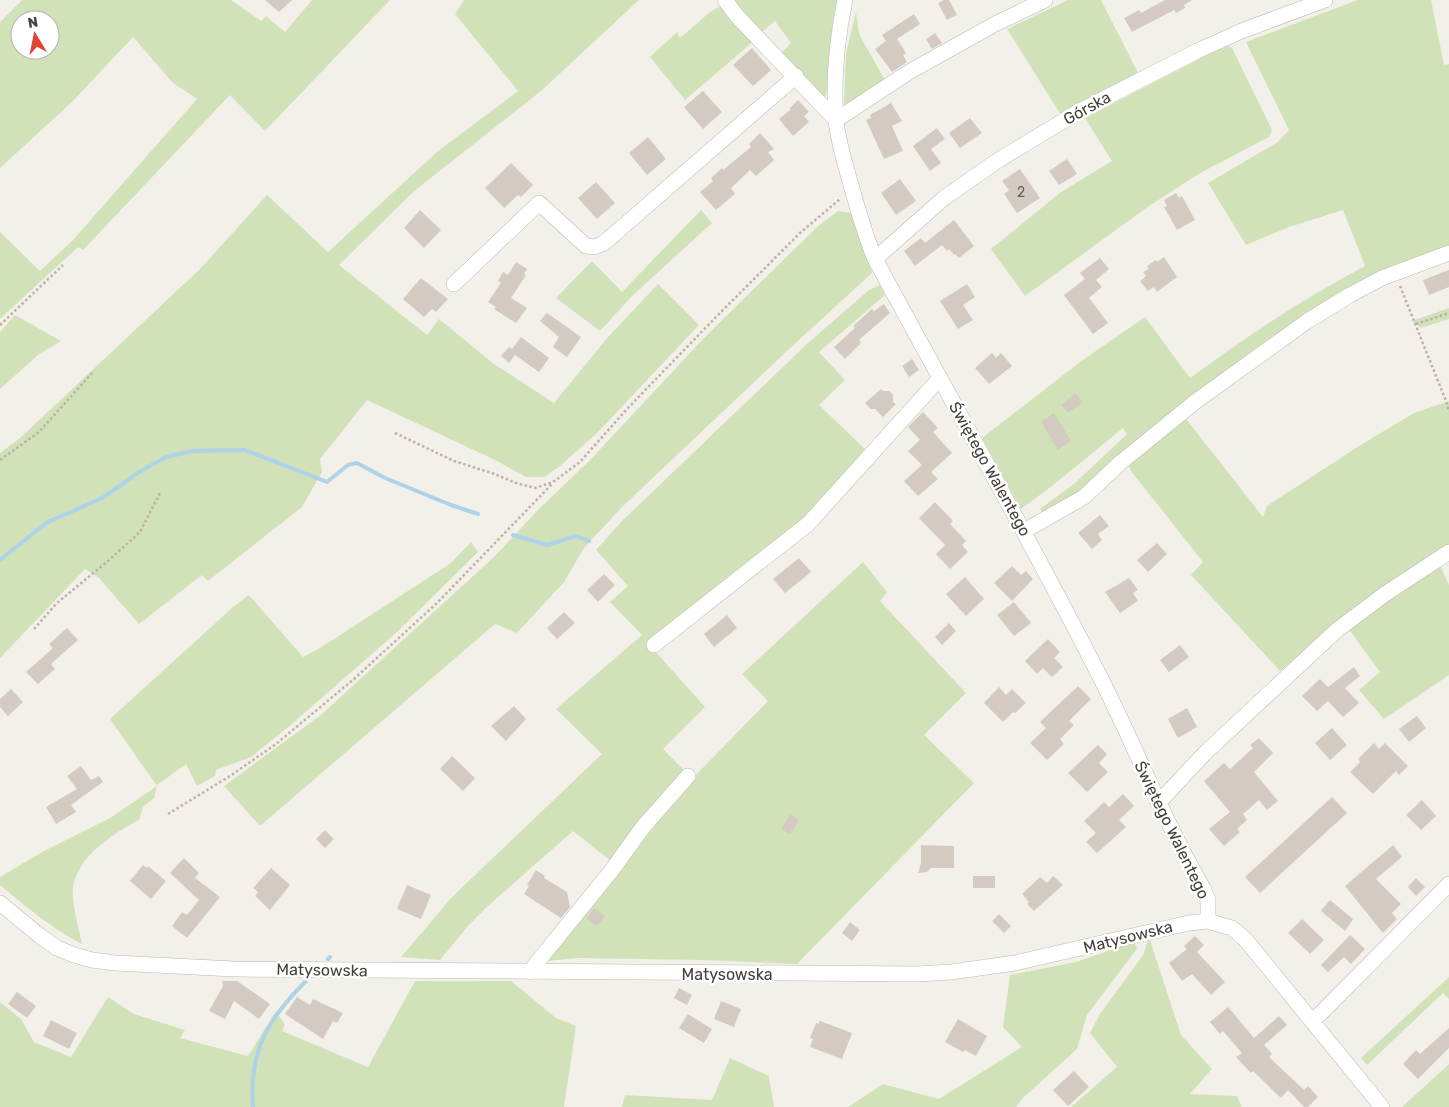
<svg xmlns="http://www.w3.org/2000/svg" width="1449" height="1107" viewBox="0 0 1449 1107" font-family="Rubik,sans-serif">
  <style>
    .green { fill: #d1e2b8; fill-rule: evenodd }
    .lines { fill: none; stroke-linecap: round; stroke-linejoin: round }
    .stream { stroke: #aed3e8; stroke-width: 4 }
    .building { fill: #d3cbc1 }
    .minor-casing { stroke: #bdb7ae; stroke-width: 16 }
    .path { stroke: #bdb2a1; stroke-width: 2.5; stroke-dasharray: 2.5 2.5; stroke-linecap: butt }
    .minor { stroke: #fff; stroke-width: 15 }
    .labels { text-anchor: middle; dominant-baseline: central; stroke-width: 5; stroke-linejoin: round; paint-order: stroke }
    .number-label { font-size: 14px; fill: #69635b }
    .street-label { font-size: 16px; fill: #464039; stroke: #fff }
  </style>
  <rect width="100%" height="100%" fill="#f3f0ea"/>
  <!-- green -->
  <path class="green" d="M22,0h209l30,21 5,-5 19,16 27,-32h78l-125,131 -35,-36 -147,155 -5,-3 -78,72v-87l40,39 33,-31 124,-141 -24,-16 -40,-46 -61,65 -72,66v-146zM20,20h30v30h-30z
    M464,0h175l-98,91 -128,101 -74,73 88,70 12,-16 55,45 60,39 54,-66 50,-53 41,41 -101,107 -39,35 -15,10h-18l-31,-17 -128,-60 -47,59 2,13 -20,35 -94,74 -6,-6 -63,49 -40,-46 -14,-9 -85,89v-205l20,-15 181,-170 66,-73 61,57 110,-101 80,-60 -63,-77z
    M731,0h106c-8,31 -6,65 -11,96l-4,3 -41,-46 10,-10 -16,-22 -13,11z
    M1068,0h33l37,73 -77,42 -54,-86z
    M1358,0h73l13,65 5,-1v184l-58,18 -65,37 -235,181 -47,32 -4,-7 35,-26 52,-49 -4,-6 -71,58 -31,23 -39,-71 98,-76 65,-45 45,61c56,-41 114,-80 175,-112l-22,-56 -54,17 -43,18 -38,-62 70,-41 11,-12 -43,-88z
    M721,6l34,34 -70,60 -35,-43 27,-25 3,6 30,-26z
    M856,12l3,22 27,48 -31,18 -11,4 2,-50z
    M1227,45l5,3 40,82 -3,7 -67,35 -53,34 -124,90 -34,-47 70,-57 51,-31 -27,-43z
    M701,210l11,13 -80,73 -32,35 -44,-33 36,-37 30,31z
    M838,211l14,2 20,60 -85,78 -165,156 -38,41 -20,34 -47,51 -22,-9 -235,202 -36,-40 98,-72 172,-157 44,-47 52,-50 115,-123 112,-110z
    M880,285l5,10 -66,57 26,28 -26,25 46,44 -64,73 -147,128 51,57 -42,42 23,23 -75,89 -38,-30 -84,74 -21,21 -28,34 -39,-3 52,-61 149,-142 -46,-45 86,-74 -32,-33 18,-16 -32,-36 26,-29 186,-178 61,-53z
    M1449,308v11l-28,9 -9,-7z
    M15,315l46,26 -23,14 -38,34v-57z
    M1449,401v144c-61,34 -115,82 -169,126l-89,-96 12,-13 -72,-91 -3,-8 55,-48 80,102 4,-11 92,-60 55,-33z
    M471,542l7,10 -82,81 -103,90 -42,34 -35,13 -1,6 -18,10 -11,-22 -29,21 -3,13 -11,9 -4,13c-25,13 -61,36 -66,67 -2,14 6,42 9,57 -31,-16 -56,-37 -82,-59v-8l42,-25 68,-34 47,-32 -47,-67 122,-111 17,-13 54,62 17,-9 131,-85z
    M863,562l24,30 -7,9 86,92 -42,42 50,48 -177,181 -94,-4 -127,-2 -29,3 146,-183 75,-77 -26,-27z
    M1439,563l10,22v90l-65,44 -25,-29 21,-18 -32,-44z
    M1149,937l32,98 31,34 -22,25 47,2 5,11h-171l46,-40 -27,-34 10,-19 43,-59z
    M1134,942l3,7 -50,66 -10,34 -54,49 -7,9h-168l35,-23 56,15 83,-52 -19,-20 7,-52 66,-13z
    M1449,977v22l-6,-6 -76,72 -6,-7z
    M415,981h96l45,37 20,8 -12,81h-564v-105l21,17 13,23 37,15 37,-60 26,17 51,16 -5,8 68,18 28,-45 9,14 -3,6 86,36z
    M730,1058l39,18 5,31h-152l3,-12 87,5z
    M1449,1064v43h-47z"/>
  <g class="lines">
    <!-- stream -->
    <path class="stream" d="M513,535l34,10 29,-9 13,5
      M0,560l46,-37 58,-26 35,-25 27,-15 27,-6 52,-1 82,32 21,-17 9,-2 28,15 66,27 27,9
      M328,959l2,-2
      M253,1107c-4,-56 14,-87 53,-126"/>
  </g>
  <!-- building -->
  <path class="building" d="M265,0h27l-13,12z
    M944,0h5l8,15 -10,5 -9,-17z
    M1165,0h27l-8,5 1,3 -9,5 -2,-3 -42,22 -8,-14 15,-8 2,3z
    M914,14l6,10 -23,15 9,14 -3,2 4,7 -15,10 -17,-23 11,-8 -4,-6z
    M935,33l7,10 -10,6 -6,-10z
    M752,48l19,22 -18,16 -20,-21z
    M703,91l19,21 -19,17 -19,-22z
    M798,100l11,12 -5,4 5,6 -16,14 -14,-17 11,-9v-2z
    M891,103l11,18 -10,5 11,25 -19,8 -18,-39 5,-2 -1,-3z
    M970,118l12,15 -22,15 -11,-15z
    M937,128l8,11 -14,10 10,14 -11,8 -17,-25z
    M760,133l14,16 -6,3 6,8 -18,16 -6,-6 -19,18 4,6 -19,16 -16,-18 13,-11 -2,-3 11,-10 1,2 28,-23 -2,-3z
    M648,137l18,22 -19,16 -18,-22z
    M1067,159l10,15 -18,11 -10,-14z
    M511,163l22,22 -12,12 -3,-2 -14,13 -19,-20z
    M1020,169l20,29 -23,15 -13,-19 5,-4 -7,-9z
    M900,179l16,22 -20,14 -15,-22z
    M596,182l19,21 -18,16 -19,-21z
    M1176,193l3,5 3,-2 13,24 -18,10 -13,-23 3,-1 -3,-6z
    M420,210l21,20 -17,18 -20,-20z
    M954,220l20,26 -15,12 -4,-4 -1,1 -5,-6 -2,2 -5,-6 -27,21 -11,-15 17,-13 4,5z
    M1164,257l13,20 -20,15 -3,-5 -6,4 -8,-10 6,-5 -3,-4 6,-3 -2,-3 9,-6 1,2z
    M1100,258l9,11 -13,11 6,7 -13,11 19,25 -15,11 -29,-39 21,-16 -5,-6z
    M516,262l11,7 -3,5 2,1 -15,23 16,10 -11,15 -22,-14 2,-2 -8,-5 13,-19 -3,-2 5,-9 5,3z
    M1449,270v17l-20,8 -6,-15z
    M421,278l27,21 -12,13 -4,-3 -8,8 -21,-18z
    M967,284l8,13 -12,8 10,15 -15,9 -18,-28z
    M884,304l6,9 -31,27 2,3 -16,16 -11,-12 21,-19 -2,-2 19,-17 2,2z
    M547,313l34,24 -14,20 -14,-10 6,-10 -19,-16z
    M521,337l28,21 -10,14 -24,-17 -6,8 -8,-7 8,-9 3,2z
    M992,353l4,5 5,-5 11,13 -23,18 -14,-16z
    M912,359l7,11 -10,7 -7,-11z
    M881,389l2,2h6l4,4v7l3,2 -13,13 -8,-8h-4l-6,-6z
    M1075,393l8,9 -15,11 -7,-8z
    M923,412l15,16 -5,4 19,21 -21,19 7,7 -20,17 -14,-15 18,-16 -14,-14 12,-11 -12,-13z
    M1054,413l17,28 -13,9 -17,-28z
    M935,502l18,19 -3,3 16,17 -4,4 6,7 -18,17 -14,-15 9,-9 -26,-27z
    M1100,515l9,11 -11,8 4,6 -10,9 -14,-16z
    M1157,543l10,11 -19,18 -11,-12z
    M799,558l12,14 -26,21 -12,-14z
    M1012,566l9,9 5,-4 7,8 -21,22 -18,-18z
    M604,574l11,11 -17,17 -11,-12z
    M965,577l19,22 -18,17 -20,-22z
    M1129,578l9,12 -5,3 5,8 -18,12 -15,-21z
    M1014,602l17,21 -17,13 -17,-21z
    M564,612l11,11 -18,16 -10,-11z
    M727,615l10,13 -23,19 -10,-13z
    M949,623l7,8 -14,14 -7,-8z
    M67,628l11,12 -27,24 4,5 -17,15 -12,-12 27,-24 -4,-4z
    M1048,639l12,13 -6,6 9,9 -11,10 -9,-9 -6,6 -12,-13z
    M1180,645l9,12 -20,15 -9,-12z
    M1354,667l6,9 -15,12 14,15 -16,14 -15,-16 -11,10 -15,-15 18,-17 8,8z
    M1078,686l13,13 -22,22 5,4 -14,14 4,5 -17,16 -17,-17 16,-15 -6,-6z
    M999,687l7,8 6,-6 14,14 -11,10 -2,-1 -10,10 -19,-19z
    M11,689l12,13 -15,14 -8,-9v-8z
    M514,706l12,13 -20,22 -15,-15z
    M1187,708l10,19 -19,11 -10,-19z
    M1417,716l9,12 -17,14 -10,-13z
    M1332,728l15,17 -17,15 -15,-17z
    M1259,738l14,15 -19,19 24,29 -11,9 -8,-10 -16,14 4,6 -10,9 3,3 -16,14 -15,-17 21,-17 -26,-31 20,-18 6,6 23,-21 -3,-3z
    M1374,743l5,6 6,-6 23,23 -9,9 -3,-4 -23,23 -23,-22 10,-10 -2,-3z
    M1098,745l9,9 -8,9 9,9 -21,20 -19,-19z
    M452,756l23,22 -12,13 -23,-22z
    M81,766l10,14 8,-4 4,6 -32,23 5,7 -20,12 -10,-17 31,-18 -10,-13z
    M1123,794l11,12 -15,14 7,7 -29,26 -11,-11 10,-9 -12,-12 20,-19 5,5z
    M1332,797l15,16 -87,80 -15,-16z
    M1422,800l14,16 -15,14 -15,-15z
    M790,814l9,6 -9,14 -9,-5z
    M325,830l9,9 -9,9 -9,-9z
    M921,845l33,1v22h-23l-4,4 -9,1 3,-10z
    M1393,845l9,12 -26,22 25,25 -9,9 5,6 -14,14 -38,-47z
    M184,858l15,15 -4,5 25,19 -33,41 -15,-12 10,-14 5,3 12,-15 -29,-27z
    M143,865l4,3 1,-2 18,15 -15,18 -21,-18z
    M271,868l19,17 -20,25 -15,-14 3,-4 -5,-4z
    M536,870l9,6 -1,2 23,14 3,15 -9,11 -37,-24 5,-8 -2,-1z
    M973,876h22v12h-22z
    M1053,876l10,9 -29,26 -7,-7 2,-2 -7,-8 18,-17 7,6z
    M1416,878l9,9 -9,9 -8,-9z
    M407,885l24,10 -10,24 -24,-10z
    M1330,900l23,19 -8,12 -24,-20z
    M594,908l11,8 -8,10 -11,-8z
    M999,914l12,12 -7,7 -12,-12z
    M1302,919l22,21 -14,14 -22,-21z
    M850,922l10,8 -8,11 -10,-8z
    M1350,935l15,14 -14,15 -7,-7 -16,15 -7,-7z
    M1195,936l9,9 -7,7 28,30 -14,13 -19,-21 -10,7 -13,-18 18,-14 -3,-3z
    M222,981h15l33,23 -11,15 -25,-18 -9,18 -16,-8 14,-25z
    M679,988l13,7 -5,10 -13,-7z
    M17,992l19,14 -9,12 -19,-14z
    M297,997l13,8 3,-6 30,14 -6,10 -4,-2 -10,18 -38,-25z
    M721,1001l20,8 -7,18 -20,-8z
    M1228,1007l26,31 25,-22 8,9 -23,20 8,9 -3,3 35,33 4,-4 10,11 -10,10h-4l-16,-17 -7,8 -28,-27 -2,2 -15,-16 6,-4 -19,-22 -3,3 -10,-12z
    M688,1014l24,15 -8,14 -25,-15z
    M958,1019l29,17 -11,20 -11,-6 -2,2 -18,-10z
    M51,1020l26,13 -8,16 -26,-13z
    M820,1021l32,12 -10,26 -32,-12 3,-8 -3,-1 6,-15 2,1z
    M1449,1028v20l-31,31 -15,-15 13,-14 4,4z
    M1074,1071l15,16 -21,19 -15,-16z"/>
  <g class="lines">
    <!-- minor casing -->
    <g class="minor-casing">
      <path id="minor" d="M725,0l12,16 99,104 73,-48 86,-48 50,-24
        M845,0c-8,39 -12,79 -9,118 1,20 8,41 13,60 8,28 15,55 26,81 74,137 151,273 222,412 37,71 65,147 106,217l5,12v21
        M875,259l69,-61 53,-37 81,-49 119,-61 47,-21 81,-30
        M454,284l85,-81 47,43 9,1 9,-4 192,-167
        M1024,531l60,-34 36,-34 75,-61 111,-80 44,-27 32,-17 67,-25
        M654,645l154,-121 132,-146
        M1157,801l6,-3 41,-44 133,-124 48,-36 64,-42
        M0,903l40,33 17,12 17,7 18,5 23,3 119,6 683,5 34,-2 64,-9 174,-40 19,-2 13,4 11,3 13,11 137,168
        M531,972l4,-7 77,-95 31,-43 45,-51
        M1313,1021l136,-137"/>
    </g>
    <!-- path -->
    <path class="path" d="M1400,286l46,115 3,11
      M1416,324l33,-11
      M0,325l63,-60
      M395,433l59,28 38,12 24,10 19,5 18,-6 27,-20 46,-52 90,-93 84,-84 40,-34
      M0,460l39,-28 54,-60
      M34,629l23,-26 51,-42 32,-29 21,-41
      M168,814l62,-38 46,-32 78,-65 83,-76 115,-119"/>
    <!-- minor -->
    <use href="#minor" class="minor"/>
  </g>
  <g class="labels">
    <!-- number labels -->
    <g class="number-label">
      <text x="1021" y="192">2</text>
    </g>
    <!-- street labels -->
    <g class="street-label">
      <text transform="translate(1087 108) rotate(-29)">Górska</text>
      <text transform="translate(990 469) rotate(61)">Świętego Walentego</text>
      <text transform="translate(1172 830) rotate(64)">Świętego Walentego</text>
      <text transform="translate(1128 937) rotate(-14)">Matysowska</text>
      <text transform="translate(322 970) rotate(1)">Matysowska</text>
      <text x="727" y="974">Matysowska</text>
    </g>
  </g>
  <!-- north arrow -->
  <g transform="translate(35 35) rotate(350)"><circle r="24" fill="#ffffff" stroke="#b5b3b0"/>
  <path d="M0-4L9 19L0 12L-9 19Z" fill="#e04534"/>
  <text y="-8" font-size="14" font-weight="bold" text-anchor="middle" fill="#464039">N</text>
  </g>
</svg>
